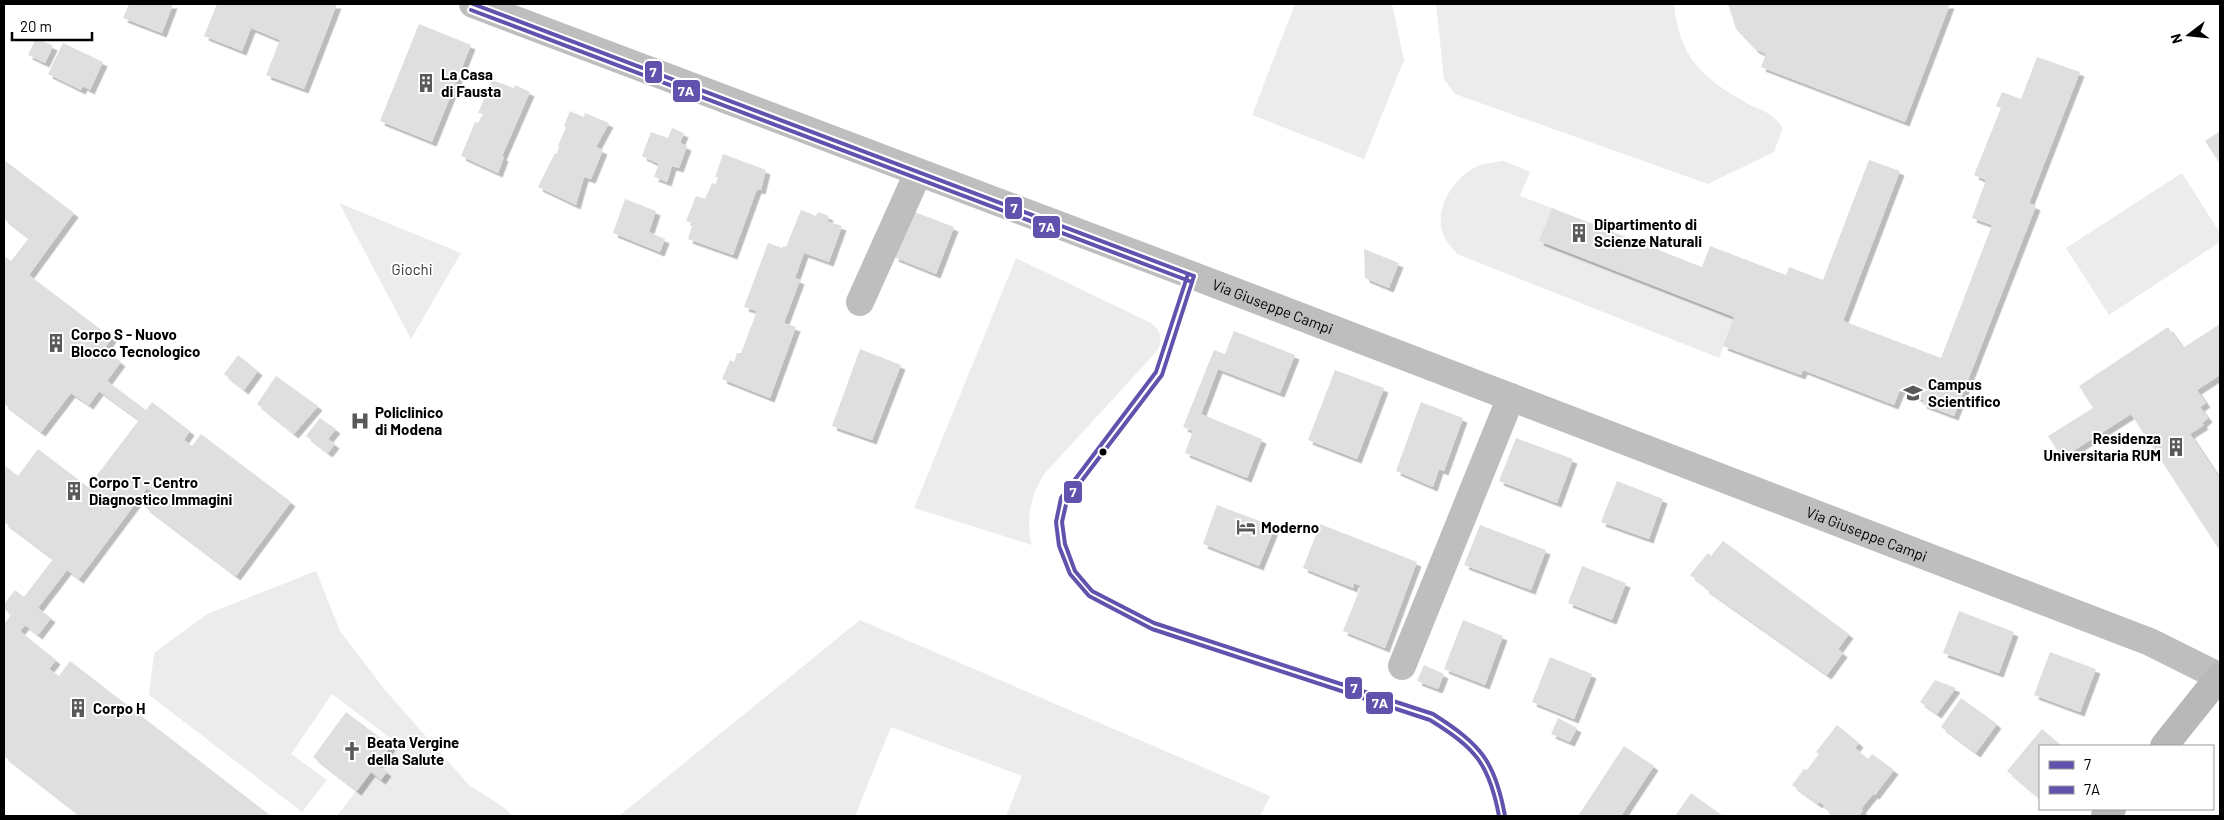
<svg xmlns="http://www.w3.org/2000/svg" width="2224" height="820" viewBox="0 0 2224 820" font-family="Barlow,sans-serif">
  <style>
    .green { fill: #ececec }
    .building { fill: #dfdfdf; filter: url(#shadow) }
    .lines { fill: none; stroke-linecap: round; stroke-linejoin: round }
    .minor { stroke: #bebebe; stroke-width: 28 }
    .tertiary { stroke: #bebebe; stroke-width: 28 }
    .secondary { stroke: #b8b8b8; stroke-width: 28 }
    .bus-1-casing { stroke: #fff; stroke-width: 8 }
    .bus-2-casing { stroke: #fff; stroke-width: 8 }
    .bus-1 { stroke: #5f53ae; stroke-width: 4 }
    .bus-2 { stroke: #5f53ae; stroke-width: 4 }
    .bus-dot { fill: #000; stroke: #fff; stroke-width: 2 }
    .labels { text-anchor: middle; dominant-baseline: central; stroke-width: 4; stroke-linejoin: round; paint-order: stroke }
    .poi-label { font-size: 15px; font-weight: bold; fill: #000; stroke: #fff; text-anchor: start }
    .park-label { font-size: 15px; fill: #333; stroke: #fff }
    .street-label { font-size: 15px; fill: #000; stroke: #fff }
    .line-badge { stroke: #fff; stroke-width: 2 }
    .badge-label { font-size: 14px; text-anchor: middle; font-weight: bold; fill: #fff }
  </style>
  <defs>
    <filter id="shadow"><feDropShadow dx="4.5" dy="4.5" stdDeviation="0" flood-color="#0004"/></filter>
  </defs>
  <rect width="100%" height="100%" fill="#fff"/>
  <!-- green -->
  <path class="green" d="M1295,4h97l12,56 -40,99 -112,-44z
    M1436,4h238c5,52 27,73 71,98 7,5 17,7 24,12 5,3 10,9 14,14l-9,24 -66,32 -253,-90 -11,-15z
    M1504,161l26,11 -10,24 32,12 -12,33 194,76 -15,41 -262,-104c-5,-6 -13,-15 -15,-23 -7,-26 14,-56 38,-66 7,-2 16,-3 24,-4z
    M2182,173l38,60v9l-111,73 -43,-67z
    M339,203l122,50 -50,86z
    M1016,258l135,65c10,7 12,18 6,28l-112,122c-14,21 -20,46 -13,72l-118,-37z
    M316,571l24,60 45,59 84,95 33,21 11,10h-176l57,-75 -62,-47 -41,60 36,26 -25,32 -153,-117 5,-42 53,-39z
    M860,620l410,176 -10,20h-254l16,-40 -131,-49 -36,89h-236z"/>
  <!-- building -->
  <path class="building" d="M129,4h44l-11,29 -39,-15z
    M217,4h120l-33,85 -38,-14 14,-35 -29,-12 -9,23 -38,-15z
    M1728,4h222l-45,118 -144,-55 5,-13 -11,-5 -19,-20z
    M419,24l52,21 -39,97 -52,-21z
    M36,38l17,8 -8,17 -17,-8z
    M63,43l40,19 -13,28 -7,-4 -2,4 -33,-16z
    M2037,57l43,15 -51,131 7,3 -82,210 -32,-12 2,-4 -24,-10 -6,15 -91,-35 -2,5 -78,-29 11,-29 -195,-76 13,-33 150,59 8,-21 76,29 3,-8 34,13 46,-120 31,11 -57,150 98,37 51,-133 -20,-7 14,-38 -12,-5 27,-67 -5,-2 6,-14 19,7z
    M492,80l22,8 1,-3 15,7 -28,64 2,1 -6,16 -37,-17 14,-34 3,1 5,-9 -5,-1z
    M570,111l14,6 1,-4 24,10 -13,24 7,3 -12,29 -7,-2 -8,28 -38,-18 17,-34 2,1 2,-7 -1,-1 8,-19 -2,-1z
    M672,128l12,5 -4,10 7,3 -8,22 -7,-2 -5,16 -13,-5 5,-13 -17,-8 9,-24 17,6z
    M2220,131v33l-15,-23z
    M723,154l43,16 -5,20 -4,-1 -24,66 -45,-16 5,-16 -7,-2 10,-25 9,3 7,-16 4,1 2,-7h-3z
    M4,160l70,53 -45,62 83,63 -8,11 17,13 -14,19 39,29 6,-8 38,29 -6,9 8,6 9,-12 90,68 -55,74 -91,-69 10,-13 -8,-6 -68,91 -12,-9 -29,38 13,10 -13,17 -13,-10 -5,6 36,29 -7,9 10,7 11,-15 201,155h-190l-77,-60v-132l7,-9 -7,-6v-5l11,-14 9,7 29,-38 -49,-37v-57l14,11 20,-27 50,38 51,-67 -40,-29 -10,14 -18,-12 -30,39 -37,-28v-148l7,5 18,-23 -25,-19z
    M625,199l31,12 -7,21 16,7 -5,13 -47,-19z
    M801,210l15,6 2,-4 11,4 -2,5 15,5 -13,36 -25,-9 -9,25 5,2 -16,43 12,4 -26,71 -48,-19 8,-19 4,2 3,-9h4l16,-42 -13,-4 24,-64 14,5 1,-2 3,1z
    M912,211l42,16 -18,47 -42,-17z
    M1364,249l35,14 -10,25 -24,-10z
    M2220,324v51l-23,15 9,13 -6,4 8,11 -6,5 2,2 -14,9 30,45v72l-89,-137 -69,44 -14,-22 45,-28 -14,-22 89,-59 15,21z
    M1234,331l61,24 -15,38 -62,-24 -17,45 61,25 -15,39 -62,-25 8,-22 -10,-4 31,-77 11,4z
    M860,349l41,16 -29,75 -40,-14z
    M238,355l20,16 -14,19 -20,-16z
    M1335,370l49,18 -27,71 -49,-19z
    M276,376l42,30 -24,28 -37,-30z
    M1421,402l42,16 -19,53 -5,-2 -6,18 -37,-16z
    M320,418l16,11 -8,10 7,5 -7,9 -22,-17z
    M1516,438l57,21 -16,44 -58,-22z
    M1617,481l46,18 -14,40 -48,-17z
    M1217,505l58,22 -16,39 -56,-22z
    M1320,524l97,38 -32,86 -42,-17 18,-45 -7,-3 -1,5 -50,-20z
    M1480,525l66,25 -15,40 -67,-25z
    M1723,541l126,93 -11,15 5,4 -16,22 -123,-87 2,-1 -16,-12 18,-22 3,3z
    M1582,566l44,17 -14,37 -44,-17z
    M1959,611l55,21 -15,41 -56,-20z
    M1463,620l40,16 -18,49 -41,-16z
    M2050,652l46,17 -16,43 -46,-17z
    M1550,657l42,17 -18,45 -42,-17z
    M1424,665l20,9 -6,15 -21,-8z
    M1935,680l21,8 -19,26 -17,-12z
    M1961,698l36,26 -21,29 -35,-26z
    M346,712l45,34 -14,19 10,7 -6,8 -10,-8 -14,19 -44,-34z
    M1558,718l19,10 -7,14 -19,-8z
    M1837,725l22,18 -4,5 13,11 4,-5 22,16 -19,25 -2,-1 -12,15 2,1 -4,6h-24l-11,-8 1,-2 -6,-4 -1,2 -26,-19 12,-16 3,1 12,-16 -3,-2z
    M2042,729l20,17h-22v53l-33,-28z
    M1624,746l30,20 -33,50h-43z
    M1691,793l32,23h-48z"/>
  <g class="lines">
    <!-- minor -->
    <path class="minor" d="M860,302l58,-129
      M1402,666l109,-269"/>
    <!-- tertiary -->
    <path class="tertiary" id="s1" d="M473,4l721,272 956,366 70,35"/>
    <!-- secondary -->
    <path class="secondary" d="M2164,746l56,-70
      M2105,816l7,-7"/>
    <!-- bus-1 casing -->
    <g class="bus-1-casing">
      <path id="bus-1" d="M473,4l721,272
        M1194,276l-32,99 -95,125 -5,22 3,22 10,27 17,20 62,32 279,91c47,30 62,46 72,102"/>
    </g>
    <!-- bus-2 casing -->
    <g class="bus-2-casing">
      <path id="bus-2" d="M471,10l721,272
        M1188,274l-32,98 -95,126 -5,24 3,24 11,28 19,22 63,33 278,91c45,28 59,43 69,96"/>
    </g>
    <!-- bus-1 -->
    <use href="#bus-1" class="bus-1"/>
    <!-- bus-2 -->
    <use href="#bus-2" class="bus-2"/>
  </g>
  <!-- icons -->
  <defs>
    <g id="building-bare" transform="scale(1.5)"><path d="M-4-6H4V6H1V3H-1V6H-4ZM-2.5-4.3h1.7v1.8h-1.7ZM.8-4.3h1.7v1.8H.8ZM-2.5-1h1.7V.8h-1.7ZM.8-1h1.7V.8H.8Z" fill="#595959" stroke="#fff" stroke-width="2.5" paint-order="stroke"/></g>
    <g id="university-bare" transform="scale(1.5)"><path d="M0-5L7-2L0 1L-7-2ZM-4 1L0 2.5L4 1V4Q0 6-4 4Z" fill="#595959" stroke="#fff" stroke-width="2.5" paint-order="stroke"/></g>
    <g id="hospital-bare" transform="scale(1.5)"><path d="M-5-5h3v3.5h4V-5h3V5h-3V1.5h-4V5h-3Z" fill="#595959" stroke="#fff" stroke-width="2.5" paint-order="stroke"/></g>
    <g id="hotel-bare" transform="scale(1.5)"><path d="M-6-4.5h1.5V1H6V5H4.5V3h-9V5H-6ZM-4 0a1.8 1.8 0 1 1 3.6 0ZM.5 0V-2.5h3Q6-2.5 6 0Z" fill="#595959" stroke="#fff" stroke-width="2.5" paint-order="stroke"/></g>
    <g id="church-bare" transform="scale(1.5)"><path d="M-1.2-6h2.4v3.5h3.3v2.4h-3.3V6h-2.4V-.1h-3.3v-2.4h3.3Z" fill="#595959" stroke="#fff" stroke-width="2.5" paint-order="stroke"/></g>
  </defs>
  <g fill-rule="evenodd">
    <use href="#building-bare" x="426" y="83"/>
    <use href="#building-bare" x="1579" y="233"/>
    <use href="#building-bare" x="56" y="343"/>
    <use href="#university-bare" x="1913" y="393"/>
    <use href="#hospital-bare" x="360" y="421"/>
    <use href="#building-bare" x="2176" y="447"/>
    <use href="#building-bare" x="74" y="491"/>
    <use href="#hotel-bare" x="1246" y="527"/>
    <use href="#building-bare" x="78" y="708"/>
    <use href="#church-bare" x="352" y="751"/>
  </g>
  <!-- markers -->
  <circle class="bus-dot" cx="1103" cy="452" r="4.5"/>
  <g class="labels">
    <!-- poi labels -->
    <g class="poi-label">
      <text x="441" y="74">La Casa<tspan x="441" dy="17">di Fausta</tspan></text>
      <text x="1594" y="224">Dipartimento di<tspan x="1594" dy="17">Scienze Naturali</tspan></text>
      <text x="71" y="334">Corpo S - Nuovo<tspan x="71" dy="17">Blocco Tecnologico</tspan></text>
      <text x="1928" y="384">Campus<tspan x="1928" dy="17">Scientifico</tspan></text>
      <text x="375" y="412">Policlinico<tspan x="375" dy="17">di Modena</tspan></text>
      <text x="2161" y="438" text-anchor="end">Residenza<tspan x="2161" dy="17">Universitaria RUM</tspan></text>
      <text x="89" y="482">Corpo T - Centro<tspan x="89" dy="17">Diagnostico Immagini</tspan></text>
      <text x="1261" y="527">Moderno</text>
      <text x="93" y="708">Corpo H</text>
      <text x="367" y="742">Beata Vergine<tspan x="367" dy="17">della Salute</tspan></text>
    </g>
    <!-- park labels -->
    <g class="park-label">
      <text x="412" y="269">Giochi</text>
    </g>
    <!-- street labels -->
    <g class="street-label">
      <text stroke="none"><textPath href="#s1" startOffset="855">Via Giuseppe Campi</textPath></text>
      <text stroke="none"><textPath href="#s1" startOffset="1491">Via Giuseppe Campi</textPath></text>
    </g>
  </g>
  <g class="line-badge">
    <rect x="644" y="60" width="19" height="24" rx="5" fill="#5f53ae"/>
    <rect x="672" y="79" width="29" height="24" rx="5" fill="#5f53ae"/>
    <rect x="1004" y="196" width="19" height="24" rx="5" fill="#5f53ae"/>
    <rect x="1032" y="215" width="29" height="24" rx="5" fill="#5f53ae"/>
    <rect x="1063" y="480" width="20" height="24" rx="5" fill="#5f53ae"/>
    <rect x="1344" y="676" width="19" height="24" rx="5" fill="#5f53ae"/>
    <rect x="1365" y="691" width="29" height="24" rx="5" fill="#5f53ae"/>
  </g>
  <g class="badge-label">
    <text x="653" y="77">7</text>
    <text x="686" y="96">7A</text>
    <text x="1014" y="213">7</text>
    <text x="1047" y="232">7A</text>
    <text x="1073" y="497">7</text>
    <text x="1354" y="693">7</text>
    <text x="1380" y="708">7A</text>
  </g>
  <!-- border -->
  <rect width="2224" height="820" fill="none" stroke="#000000" stroke-width="10"/>
  <!-- legend -->
  <rect x="2039" y="745" width="175" height="65" fill="#ffffff" stroke="#999999"/>
  <rect x="2049" y="761" width="25" height="8" fill="#5f53ae" stroke="#999999"/>
  <text x="2084" y="770" font-size="15" fill="#000000">7</text>
  <rect x="2049" y="786" width="25" height="8" fill="#5f53ae" stroke="#999999"/>
  <text x="2084" y="795" font-size="15" fill="#000000">7A</text>
  <!-- north arrow -->
  <g transform="translate(2189 35) rotate(254)" stroke="#ffffff" stroke-width="4" paint-order="stroke">
  <path d="M0-4L9 19L0 12L-9 19Z" fill="#000000"/>
  <text y="-8" font-size="14" font-weight="bold" text-anchor="middle" fill="#000000">N</text>
  </g>
  <!-- scale -->
  <path d="M12 32v8h80v-8" fill="none" stroke="#000000" stroke-width="2.5"/>
  <text x="20" y="32" font-size="15" fill="#000000" stroke="#ffffff" stroke-width="4" paint-order="stroke">20 m</text>
</svg>
